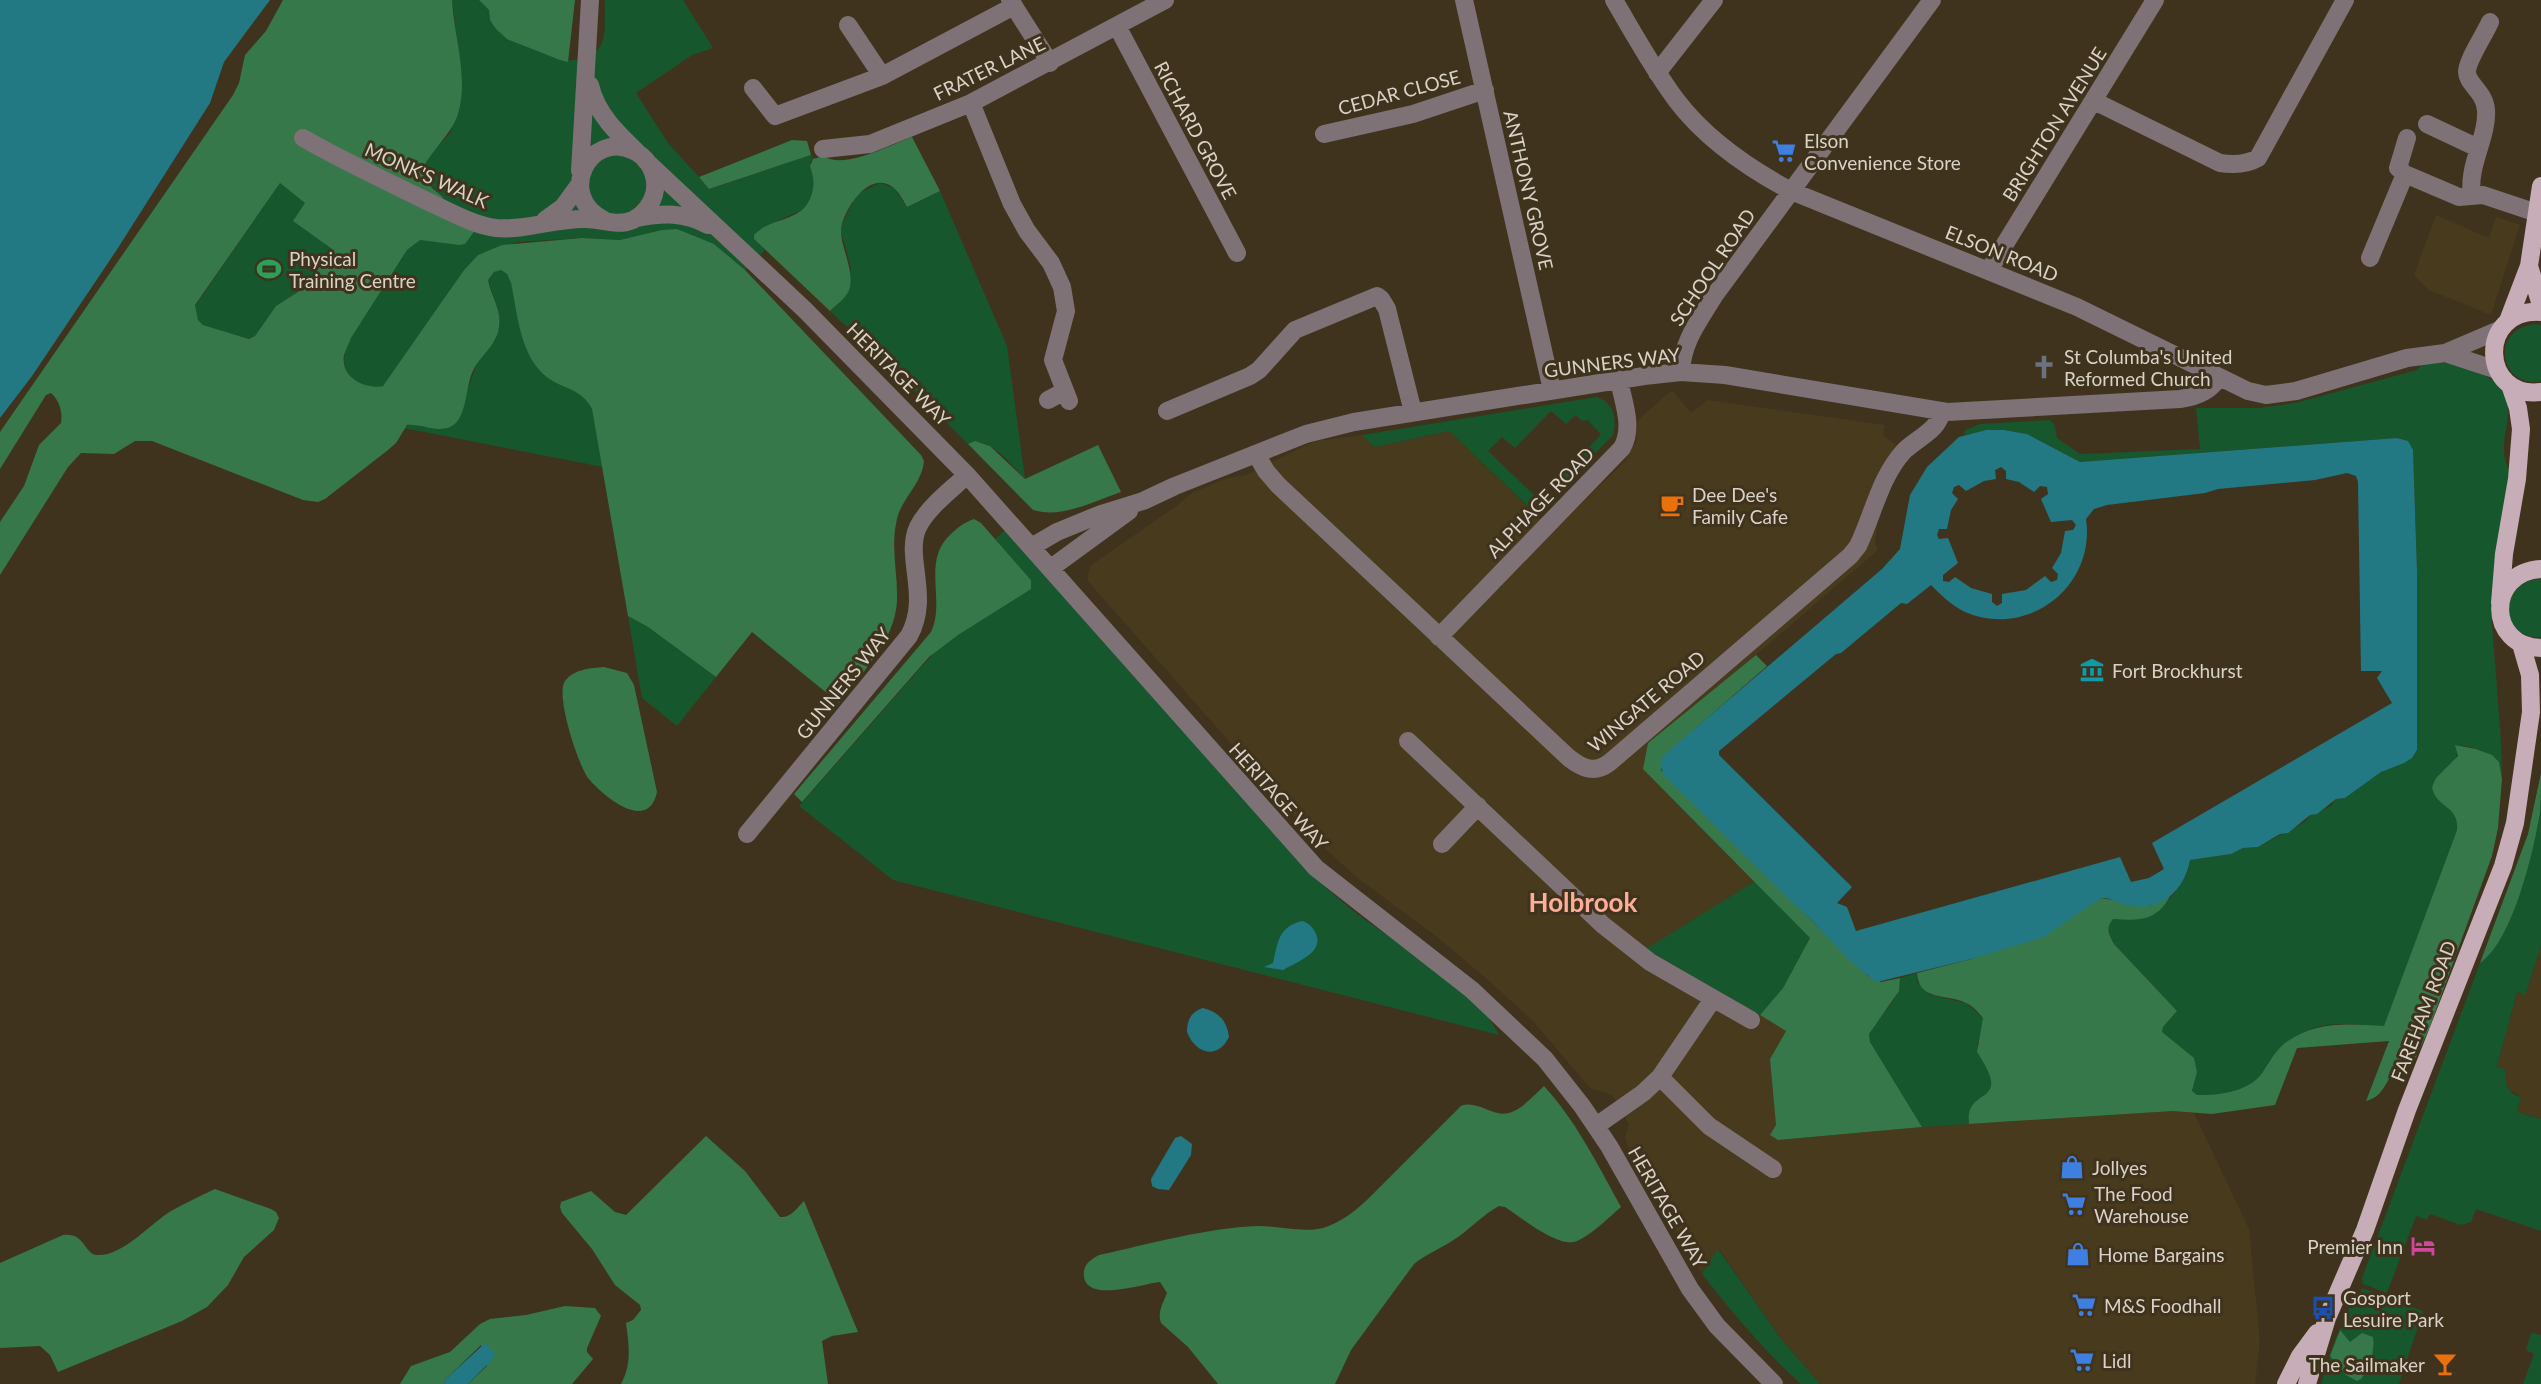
<svg xmlns="http://www.w3.org/2000/svg" width="2541" height="1384" viewBox="0 0 2541 1384" font-family="Lato,sans-serif">
  <style>
    .built { fill: #483a1d }
    .green { fill: #16572d }
    .forest { fill: #367849; fill-rule: evenodd }
    .water { fill: #237983; fill-rule: evenodd }
    .lines { fill: none; stroke-linecap: round; stroke-linejoin: round }
    .minor { stroke: #7e7276; stroke-width: 18 }
    .major { stroke: #c7adb7; stroke-width: 18 }
    .labels { text-anchor: middle; dominant-baseline: central; stroke-width: 6; stroke-linejoin: round; paint-order: stroke }
    .street-label { font-size: 19px; fill: #d9d2c6; stroke: #3f331e }
    .poi-label { font-size: 19px; fill: #d9d2c6; stroke: #3f331e; text-anchor: start }
    .district-label { font-size: 26px; font-weight: bold; fill: #feae98; stroke: #3f331e }
  </style>
  <rect width="100%" height="100%" fill="#3f331e"/>
  <!-- built -->
  <path class="built" d="M2436,215l53,23 7,-21 24,8 -29,90 -62,-25 -15,-15z
    M1672,390l19,23 16,-13 178,25 -2,11 28,19 -21,32 -12,31 -3,25 3,7 -122,105 -108,88 -4,26 111,112 -108,68 139,81 -16,29 8,81 144,-13 251,-16 21,2 55,116 11,112 -5,43h-435l-38,-44 -63,-91 -17,25 -72,-123 -5,-13 4,-14 -17,-29 -22,-7 -57,-67 -45,-41 -51,-43 -82,-61 -40,-37 -228,-259 3,-14 85,-59 17,-14 35,-15 19,-3 58,-29 13,-5 45,-6 13,12 74,-16 104,100 72,-70 11,-19 2,-22z
    M2541,946v173l-24,-7 4,-15 -12,-8 -4,-10v-10l-8,-2 20,-75 8,2z"/>
  <!-- green -->
  <path class="green" d="M452,0h27l10,10 1,10 70,40c15,2 38,-3 43,-20 3,-12 1,-28 2,-40h78l30,48 -21,7 -56,38 32,50 42,46 101,-34 2,4 -3,4c16,64 -31,42 -56,76l11,11 -20,20 -31,-26 -76,-7 -18,3 -38,-2 -64,4 -40,13 -14,15 -76,112c-15,14 -43,-2 -44,-21 0,-8 4,-15 7,-23l56,-88 13,-11 39,6 -24,-34 8,-14 -17,-17 -4,-12 2,-6 27,-30 11,-56z
    M280,183l26,20 2,28 24,18 -28,39 -28,18 -21,30 -6,3 -46,-14 -5,-5 -3,-14z
    M880,183l14,5 13,19 33,-16 67,155 18,133c-14,-14 -35,-44 -57,-35l-66,-66 -72,-67 16,-15 5,-28 -10,-37 2,-9 14,-28z
    M501,270l6,3 4,10 15,66 57,46 9,14 11,58 -199,-39 6,-4 31,5 25,-36 11,-29 19,-25 4,-14 -2,-16 -10,-29 6,-8z
    M2536,324l5,1v56c-42,8 -52,-53 -5,-57z
    M2425,361c26,1 77,10 83,42 2,16 -5,33 -4,49 0,7 4,14 6,21l-19,138 10,131 1,37c-3,-25 -23,-32 -46,-34 7,18 -17,26 -24,42 8,22 27,18 25,43l-73,197c-23,-2 -48,-6 -70,1 -17,6 -34,17 -43,32 -6,7 -9,15 -16,21 -13,11 -41,15 -58,14l-5,-4 5,-19 -35,-40 1,-5 14,-16 -63,-67c-5,-10 -9,-15 -1,-25 36,3 71,-24 77,-59l41,-6 12,-6 15,-1 47,-25 5,-7 21,-9 5,-7 9,-1 36,-26 31,-14 5,-8v-179l-4,-120 -12,-13h-4l-317,24 -53,-28 -23,-4h-18l-21,5 -1,-4 16,-7 70,-4 5,6 2,12 23,16 120,-5 -4,-41h63l36,-5 122,-33z
    M1597,397c17,6 20,21 16,38l-53,55 -6,-7 47,-48 -13,-15 -6,1 -7,-6 -9,9 -15,-13 -36,37 -13,-11 -14,14 47,45 7,-7 11,10 -16,16 -88,-84 -74,16 -13,-12z
    M1005,530l297,335c22,21 44,41 69,59 40,28 107,68 128,111l-606,-155 -94,-74 141,-160 91,-66 -36,-41z
    M2537,579h4v58c-41,2 -44,-52 -4,-58z
    M628,616l20,11 68,50 -39,49 -35,-28z
    M2541,805v141l-16,49 -8,-3 -20,75 8,2c0,14 2,24 16,28l-4,15 24,7v112l-65,-22 -5,13 -10,3 -31,-11 -3,6 -11,-4 -29,77 -24,-9 -1,-6 118,-315 26,-36z
    M1755,881l55,57 -27,50 -23,27 -114,-66z
    M1917,973v9l14,13 35,8 17,15v9l-6,18 14,27v17c-11,12 -24,17 -22,35l-47,3 -52,-85 -1,-8c9,-19 32,-33 31,-56z
    M1718,1249l64,91 38,44h-19c-37,-33 -68,-71 -99,-110z
    M2362,1288l61,23 -24,73h-78l13,-41 19,-43 5,-1z
    M2531,1333l10,2v49h-18l11,-30 -8,-4z"/>
  <!-- forest -->
  <path class="forest" d="M283,0h169c2,37 17,77 6,114 -6,21 -36,46 -36,59l10,15 11,9 -7,13 40,19 -11,15 -6,1 -39,-5 -13,10 -56,88c-2,6 -5,11 -7,17 -4,22 21,35 39,31l81,-116 14,-15 24,-10 80,-7 38,2 42,-10 15,-1 37,15 31,26 176,185 3,6c-2,24 -25,39 -28,63 -5,26 2,51 1,77 -2,40 -35,71 -58,102l-87,-71 -36,45 -68,-50 -20,-11 -36,-207c-11,-21 -27,-19 -44,-31 -28,-21 -30,-62 -37,-95l-4,-9 -6,-4 -7,2 -6,8c3,16 14,30 11,47 -2,19 -20,29 -27,46 -7,16 -5,47 -22,54 -14,6 -30,-4 -43,-2l-11,18 -8,7 -63,49 -7,3 -15,-2 -151,-59h-17l-21,13 -33,-1 -13,14 -68,108v-53l24,-36 15,-41 22,-22c2,-11 -2,-23 -10,-30l-5,2 -46,74v-37l233,-337 6,-12 6,-28 21,-24zM280,183l25,20 -12,18 39,28 -28,39 -28,18 -21,30 -6,3 -46,-14 -5,-5 -3,-15z
    M479,0h96l-7,62 -8,-2 -53,-21 -11,-10 -6,-9 -1,-10z
    M912,137l28,54 -33,16c-4,-7 -9,-17 -16,-21 -22,-14 -44,20 -49,38 -5,18 12,41 8,63 -2,10 -13,17 -20,24l-76,-72v-4c16,-18 45,-12 56,-36 5,-12 4,-21 0,-33l3,-7 11,-3c20,14 66,-11 88,-19z
    M792,140l15,1 4,14 -102,34 -10,-12z
    M975,441l15,5 35,33 73,-34 23,47c-27,9 -60,27 -88,18l-65,-66z
    M974,519l7,4 50,57v9l-73,46 -29,22 -127,145 -8,-8 137,-162c15,-32 -10,-71 20,-98 7,-7 14,-12 23,-15z
    M1756,655l11,11 -102,89 -4,15 207,206 13,6 19,-4 -1,13 -30,43 1,8 52,85 -144,13 -8,-5 6,-10 -6,-66 16,-28 -26,-16 23,-27 27,-50 -167,-169 5,-26z
    M604,667l23,6 7,12 23,107c-9,42 -54,4 -69,-14 -10,-14 -33,-83 -23,-97 9,-12 26,-13 39,-14z
    M2455,745l21,4 16,6 7,7 3,17 -4,49 -6,28 -63,173 -14,30 -9,-2c-18,10 -17,39 -40,44l23,-60 -92,7 -22,57 -63,9 -39,-3 -204,13c-5,-40 46,-15 8,-72l6,-34c-5,-6 -10,-12 -17,-15 -20,-10 -47,-1 -49,-30l54,-14 130,-61 49,8 20,-10c-13,25 -31,25 -57,23 -8,10 -4,15 1,25l63,67 -14,16 -1,5 32,26 3,14 -5,19 5,4c21,1 53,-4 65,-22 7,-10 13,-22 23,-30 31,-23 64,-19 99,-17l73,-196c2,-26 -21,-21 -25,-43l4,-9 22,-22z
    M2541,773c0,13 0,26 -1,39 -6,38 -27,129 -60,151l48,-129z
    M1544,1086c32,35 54,79 77,121 -13,11 -28,27 -44,34 -18,8 -55,-23 -72,-34l-6,-1c-15,8 -27,21 -41,31 -14,10 -30,16 -44,27l-63,86 -16,34h-117l-30,-37 -27,-24c-4,-10 2,-20 6,-30l-7,-11c-16,1 -80,24 -76,-11 1,-8 8,-12 15,-16 51,-11 106,-27 159,-29 22,0 43,7 65,2 17,-5 32,-17 45,-29l93,-93c18,-7 34,15 53,5 11,-5 21,-17 30,-25z
    M706,1136l39,35 35,46c11,1 17,-9 24,-16l54,131 -26,4 -10,5 6,43h-207c11,-20 8,-39 5,-61l7,-3 8,-10 -1,-5 -25,-20 -23,-36 -30,-36 -2,-6 1,-5 30,-11 24,21 11,3z
    M215,1189l56,20 5,3 3,6 -5,12 -30,27 -16,28 -21,22 -25,14 -124,51 -8,-17 -10,-9 -40,2v-85l63,-28c22,-3 21,19 34,20 25,2 54,-32 74,-44 14,-8 29,-15 44,-22z
    M565,1306l30,2 6,8 -14,32v4l6,7 -21,25h-104l19,-18 -6,-21 -35,34 -2,5h-44l11,-18 39,-14 30,-28 10,-5 36,-4z
    M2340,1330l10,12 12,-9 11,4c2,14 -3,31 -12,42l-4,2 -11,-6 -16,-19z"/>
  <!-- water -->
  <path class="water" d="M0,0h270l-46,62 -14,41 -94,148 -84,125 -32,42z
    M1986,430h18l23,4 53,28 317,-24 11,3 5,9 4,121v179l-5,8 -8,5 -23,9 -36,26 -9,1 -19,15 -7,1 -22,18 -8,1 -22,13 -15,1 -12,6 -41,6c-6,31 -29,53 -63,45 -10,-2 -17,-8 -26,-7l-57,39 -73,22 -94,23c-32,-20 -54,-55 -83,-78l-131,-130 -3,-13 5,-7 217,-185 18,-20 10,-54 17,-28 32,-30zM2001,467l5,4v8l13,3 15,10 6,-6 7,1 1,7 -7,5 10,23 21,-2 4,5 -3,5 -8,1 -4,22 -9,15 6,6 -1,6 -6,2 -6,-6 -19,14 -24,4v9l-5,3 -5,-4v-8l-21,-6 -16,-11 -6,5 -6,-1v-6l15,-12 -10,-25 -9,1 -2,-4 2,-6h8l4,-19 7,-11 -6,-6 2,-6 5,-2 7,6 18,-10 12,-2 -1,-9zM2347,473l9,3 2,6 3,189h21l-5,7 15,25 -240,140 12,26 -15,9 -18,4 -11,-25 -264,74 -9,-24 -10,-4 15,-16 -133,-132v-4l117,-97 5,-1 60,-50 6,1 24,-19c10,10 20,20 34,27 63,27 131,-26 121,-93l8,-10 13,-4 98,-12 13,-4 97,-9z
    M1302,921c6,2 10,5 13,11 11,20 -18,30 -32,38l-19,-3 9,-4c5,-21 5,-36 29,-42z
    M1203,1008c16,4 24,13 26,29 -12,24 -34,16 -42,-5 0,-12 4,-20 16,-24z
    M1181,1136l11,8 -1,11 -22,35 -11,-1 -6,-3 -1,-7 24,-41z
    M485,1343l10,10 -3,7 -24,24h-24l2,-5z"/>
  <g class="lines">
    <!-- minor -->
    <path class="minor" d="M1010,0l40,63
      M1464,0l88,390
      M1614,0c20,34 39,69 63,101 29,38 71,67 114,90l286,116 171,84 18,4 30,-4 111,-33 38,-5 54,-23
      M848,25l34,51
      M1117,26l120,227
      M1657,73l57,-73
      M590,85c6,28 27,48 47,67
      M753,88l22,28 107,-40 132,-70
      M2094,101l126,62c13,2 26,2 38,-5l87,-158
      M971,103l41,101 15,27 24,32 11,24 4,24 -13,49 16,41
      M2427,124l51,24
      M1324,134l89,-20 72,-24
      M303,138c42,24 85,44 128,65 20,9 42,22 65,25 29,3 60,-10 90,-9 16,0 31,8 47,1 14,-7 24,-23 22,-39 -2,-13 -9,-24 -21,-30 -44,-22 -79,44 -30,69
      M2407,138l-9,30 7,6 54,23 24,-2 54,18
      M823,149l47,-5 101,-41 194,-103
      M646,161l159,149 162,165 349,393 156,122 73,69 37,47 27,40 81,143 27,37 57,58
      M580,171l10,-171
      M2472,196c-5,-30 16,-59 14,-86 -1,-18 -19,-26 -19,-38 0,-12 18,-38 23,-50
      M637,218c26,-5 47,-6 71,7
      M545,220l18,-13 16,-22
      M2370,258l35,-84
      M1989,270l166,-270
      M2445,353l52,17
      M1681,372c1,-30 18,-51 33,-76l218,-296
      M1048,400l17,-9
      M1167,411l83,-35 9,-6 36,-40 82,-34 4,3 6,10 26,103
      M1256,454l10,17 12,14 291,273c13,10 25,16 40,5l241,-207 8,-10c15,-31 22,-69 46,-95 12,-12 36,-22 37,-39
      M1033,546l24,-14 44,-18 42,-13 32,-15 131,-52 48,-12 290,-46 37,-4 44,3 222,37 233,-13c15,-2 30,-7 38,-21
      M1051,568l78,-57
      M1439,637l183,-189c12,-21 1,-46 -3,-68
      M1408,741l195,184 47,37 101,58
      M747,834l162,-198c22,-40 -5,-79 9,-109 10,-20 33,-37 49,-52
      M1442,844l36,-38
      M1660,1077l49,49 64,43
      M1596,1126l47,-33 17,-16 53,-78"/>
    <!-- major -->
    <path class="major" d="M2529,266l12,39
      M2541,312c-65,-4 -60,88 0,80
      M2508,321l21,-55 12,-80
      M2541,569c-55,3 -54,78 0,79
      M2500,603l4,-49 13,-75 4,-50 -3,-21 -8,-23
      M2286,1384l14,-28 17,-23
      M2307,1384l20,-66 38,-88 42,-120 96,-244 12,-43 16,-111 -1,-37 -9,-31"/>
  </g>
  <!-- icons -->
  <defs>
    <g id="supermarket-bare" transform="scale(1.89)"><path d="M-6-5.5h2.5l.6 2H6L4.5 2H-2.5L-4.4-4H-6ZM-1.5 3.2a1.3 1.3 0 1 0 .1 0ZM3 3.2a1.3 1.3 0 1 0 .1 0Z" fill="#3f7fe0" stroke="#3f331e" stroke-width="2.5" paint-order="stroke"/></g>
    <g id="stadium-bare" transform="scale(1.89)"><path d="M0-5a6.5 5 0 1 0 0 10a6.5 5 0 1 0 0-10ZM-3.5-1.8h7v3.6h-7Z" fill="#2e9e5b" stroke="#3f331e" stroke-width="2.5" paint-order="stroke"/></g>
    <g id="church-bare" transform="scale(1.89)"><path d="M-1.2-6h2.4v3.5h3.3v2.4h-3.3V6h-2.4V-.1h-3.3v-2.4h3.3Z" fill="#6b7280" stroke="#3f331e" stroke-width="2.5" paint-order="stroke"/></g>
    <g id="cafe-bare" transform="scale(1.89)"><path d="M-5.5-4.5H6V0H3Q3 3.5 0 3.5H-2.5Q-5.5 3.5-5.5 0ZM3-3.2v2h1.7v-2ZM-6 4.5H4V6H-6Z" fill="#e8710a" stroke="#3f331e" stroke-width="2.5" paint-order="stroke"/></g>
    <g id="museum-bare" transform="scale(1.89)"><path d="M0-6L6-3V-2H-6V-3ZM-5-1h2V3h-2ZM-1-1h2V3h-2ZM3-1h2V3H3ZM-6 4H6V6H-6Z" fill="#0f9aa8" stroke="#3f331e" stroke-width="2.5" paint-order="stroke"/></g>
    <g id="shop-bare" transform="scale(1.89)"><path d="M-5-2.5h2.3a2.7 3.5 0 0 1 5.4 0H5L5.5 6h-11ZM-1.5-2.5h3a1.5 2.3 0 0 0-3 0Z" fill="#3f7fe0" stroke="#3f331e" stroke-width="2.5" paint-order="stroke"/></g>
    <g id="hotel-bare" transform="scale(1.89)"><path d="M-6-4.5h1.5V1H6V5H4.5V3h-9V5H-6ZM-4 0a1.8 1.8 0 1 1 3.6 0ZM.5 0V-2.5h3Q6-2.5 6 0Z" fill="#d1479c" stroke="#3f331e" stroke-width="2.5" paint-order="stroke"/></g>
    <g id="bus-bare" transform="scale(1.89)"><path d="M-5-6H5V4H4V6H2V4H-2V6H-4V4H-5ZM-3.5-4V0h7V-4ZM-3.5 1.2v1.5H-2V1.2ZM2 1.2v1.5H3.5V1.2Z" fill="#1a4fb4" stroke="#3f331e" stroke-width="2.5" paint-order="stroke"/></g>
    <g id="bar-bare" transform="scale(1.89)"><path d="M-6-5H6L.8 .8V4.5H3.5V6h-7V4.5H-.8V.8Z" fill="#e8710a" stroke="#3f331e" stroke-width="2.5" paint-order="stroke"/></g>
  </defs>
  <g fill-rule="evenodd">
    <use href="#supermarket-bare" x="1784" y="151"/>
    <use href="#stadium-bare" x="269" y="269"/>
    <use href="#church-bare" x="2044" y="367"/>
    <use href="#cafe-bare" x="1672" y="505"/>
    <use href="#museum-bare" x="2092" y="670"/>
    <use href="#shop-bare" x="2072" y="1167"/>
    <use href="#supermarket-bare" x="2074" y="1204"/>
    <use href="#hotel-bare" x="2423" y="1246"/>
    <use href="#shop-bare" x="2078" y="1254"/>
    <use href="#supermarket-bare" x="2084" y="1305"/>
    <use href="#bus-bare" x="2323" y="1308"/>
    <use href="#supermarket-bare" x="2082" y="1360"/>
    <use href="#bar-bare" x="2445" y="1364"/>
  </g>
  <g class="labels">
    <!-- street labels -->
    <g class="street-label">
      <text transform="translate(989 68) rotate(-26)">FRATER LANE</text>
      <text transform="translate(1399 92) rotate(-15)">CEDAR CLOSE</text>
      <text transform="translate(2054 124) rotate(-58)">BRIGHTON AVENUE</text>
      <text transform="translate(1196 130) rotate(62)">RICHARD GROVE</text>
      <text transform="translate(427 175) rotate(24)">MONK'S WALK</text>
      <text transform="translate(1529 190) rotate(77)">ANTHONY GROVE</text>
      <text transform="translate(2002 253) rotate(22)">ELSON ROAD</text>
      <text transform="translate(1712 267) rotate(-56)">SCHOOL ROAD</text>
      <text transform="translate(1612 362) rotate(-7)">GUNNERS WAY</text>
      <text transform="translate(899 374) rotate(45)">HERITAGE WAY</text>
      <text transform="translate(1540 502) rotate(-46)">ALPHAGE ROAD</text>
      <text transform="translate(843 683) rotate(-51)">GUNNERS WAY</text>
      <text transform="translate(1646 701) rotate(-40)">WINGATE ROAD</text>
      <text transform="translate(1279 796) rotate(48)">HERITAGE WAY</text>
      <text transform="translate(2423 1011) rotate(-69)">FAREHAM ROAD</text>
      <text transform="translate(1668 1207) rotate(60)">HERITAGE WAY</text>
    </g>
    <!-- poi labels -->
    <g class="poi-label">
      <text x="1804" y="140">Elson<tspan x="1804" dy="22">Convenience Store</tspan></text>
      <text x="289" y="258">Physical<tspan x="289" dy="22">Training Centre</tspan></text>
      <text x="2064" y="356">St Columba's United<tspan x="2064" dy="22">Reformed Church</tspan></text>
      <text x="1692" y="494">Dee Dee's<tspan x="1692" dy="22">Family Cafe</tspan></text>
      <text x="2112" y="670">Fort Brockhurst</text>
      <text x="2092" y="1167">Jollyes</text>
      <text x="2094" y="1193">The Food<tspan x="2094" dy="22">Warehouse</tspan></text>
      <text x="2403" y="1246" text-anchor="end">Premier Inn</text>
      <text x="2098" y="1254">Home Bargains</text>
      <text x="2343" y="1297">Gosport<tspan x="2343" dy="22">Lesuire Park</tspan></text>
      <text x="2104" y="1305">M&amp;S Foodhall</text>
      <text x="2102" y="1360">Lidl</text>
      <text x="2425" y="1364" text-anchor="end">The Sailmaker</text>
    </g>
    <!-- district labels -->
    <g class="district-label">
      <text x="1583" y="902">Holbrook</text>
    </g>
  </g>
</svg>
